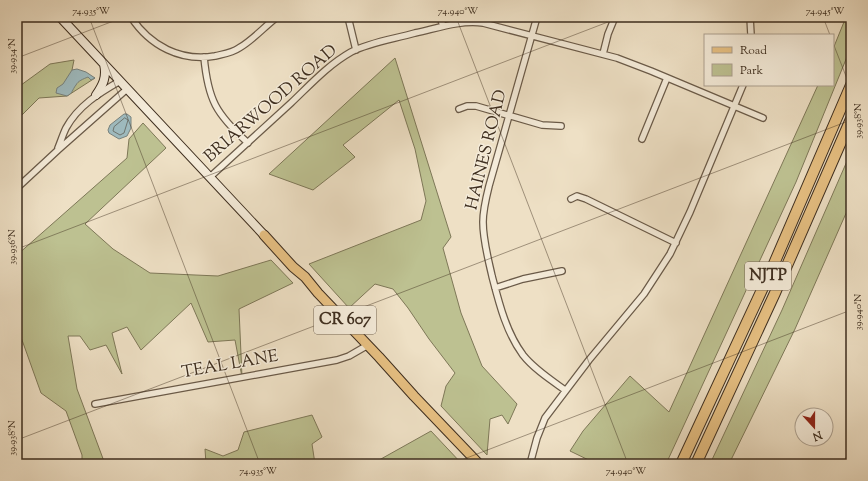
<svg xmlns="http://www.w3.org/2000/svg" width="868" height="481" viewBox="0 0 868 481" font-family="'Sorts Mill Goudy',serif">
  <style>
    .green { fill: #bdc191; stroke: #7e7858 }
    .water { fill: #9ebabe; stroke: #78827e }
    .lines { fill: none; stroke-linecap: round; stroke-linejoin: round }
    .shore { stroke: #6e746e; stroke-width: 1 }
    .street-casing { stroke: #6a5a48; stroke-width: 8 }
    .secondary-casing { stroke: #3e2e1f; stroke-width: 10 }
    .primary-casing { stroke: #3e2e1f; stroke-width: 11 }
    .highway-casing { stroke: #3e2e1f; stroke-width: 12 }
    .street { stroke: #f4ebd9; stroke-width: 5.5 }
    .secondary { stroke: #f4ebd9; stroke-width: 8 }
    .primary { stroke: #e7c082; stroke-width: 9 }
    .highway { stroke: #e7c082; stroke-width: 10 }
    .ticks { fill: none; stroke: #3e2e1f; stroke-width: 1; stroke-opacity: 0.45 }
    .labels { text-anchor: middle; dominant-baseline: central; stroke-width: 3; stroke-linejoin: round; paint-order: stroke }
    .shield { fill: #f4ebd9; stroke: #756757; stroke-width: 1 }
    .shield-label { font-size: 16px; font-weight: bold; fill: #3e2e1f }
    .street-label { font-size: 17px; fill: #3e2e1f; stroke: #f4ebd9 }
    .neatline { fill: none; stroke: #3e2e1f; stroke-width: 1.5 }
    .ticks-label { font-size: 10px; text-anchor: middle; fill: #3e2e1f }
  </style>
  <rect width="100%" height="100%" fill="#eee0c5"/>
  <filter id="stains"><feTurbulence type="fractalNoise" baseFrequency=".005" numOctaves="4"/><feColorMatrix values="0 0 0 0 .2 0 0 0 0 .09 0 0 0 0 .02 0 0 0 .5 -.17"/></filter>
  <radialGradient id="worn" r=".72"><stop offset=".6" stop-color="#630" stop-opacity="0"/><stop offset="1" stop-color="#630" stop-opacity=".3"/></radialGradient>
  <!-- green -->
  <path class="green" d="M846,17h5v30l-55,135 -130,282h-69l-27,-13 13,-20 47,-55 39,36 149,-327h15v-36z
    M395,58l56,179 -8,11 18,65 21,53 35,38 -9,20 -6,-9 -12,4 -3,36 -46,-49 5,-20 9,-13 -26,-34 -21,-31 -15,-19 -18,-5 -26,24 -40,-44 112,-44 5,-19 -11,-52 -16,-49 -56,45 12,12 -42,33 -44,-16z
    M74,60l-2,10 23,8 -28,18 -28,2 -22,22v-32l33,-24z
    M143,123l23,25 -81,76 28,25 37,24 68,3 53,-16 22,23 -54,26 3,68 -7,-37 -27,2 -17,-39 -50,47 -14,-23 -15,6 10,41 -16,-29 -16,5 -10,-14h-12l9,53 28,75h-23v-9l-16,-44 -25,-18 -24,-67v-71l110,-97 2,-19z
    M851,152v50l-56,127 -66,135h-19l72,-154z
    M312,415l10,22 -10,7 3,20h2h-111l-1,-15 18,7 15,-6 6,-18z
    M431,431l31,33h-90z"/>
  <!-- water -->
  <path class="water" d="M77,69l9,3 9,6 -4,2 -3,-3c-5,2 -10,4 -12,8 -4,5 -3,8 -9,11l-11,-3 1,-5 6,-4 9,-14z
    M124,114h3l4,3v11l-4,8 -8,3 -10,-6 -1,-3 2,-5z"/>
  <g class="lines">
    <!-- shore -->
    <path class="shore" d="M125,118l3,2 -4,13 -4,2 -7,-4 1,-4z"/>
    <!-- street casing -->
    <g class="street-casing">
      <path id="street" d="M131,17c19,29 50,45 84,39 8,-2 17,-3 24,-8 14,-8 25,-21 38,-31
        M348,17l8,33
        M440,17l3,9
        M537,17l-48,169c-3,12 -6,24 -6,36 0,18 5,36 9,54 7,27 14,56 31,79 11,14 28,25 42,35
        M750,17l1,18
        M603,54l5,-20 7,-17
        M204,57c4,43 12,57 44,86
        M459,109l8,-3h9l66,19 19,1
        M642,139l25,-61
        M58,148c3,-7 5,-14 8,-20 12,-22 33,-35 54,-47
        M210,177c27,-25 54,-49 81,-74 19,-18 37,-38 60,-51 19,-10 43,-13 64,-19 23,-5 45,-13 68,-10l134,35 34,13 112,47
        M17,188l41,-38 69,-61
        M571,199l6,-3 9,3 90,44
        M495,288l28,-9 39,-8
        M95,404l242,-44 12,-4 19,-11
        M530,464l7,-26 8,-20 44,-58 55,-66 26,-40 20,-42 53,-127
        M847,464l4,-8"/>
    </g>
    <!-- secondary casing -->
    <g class="secondary-casing">
      <path id="secondary" d="M60,17l204,218
        M96,95c7,-10 11,-18 8,-31"/>
    </g>
    <!-- primary casing -->
    <g class="primary-casing">
      <path id="primary" d="M264,235l29,32 12,10 13,16 61,64 35,39 65,68"/>
    </g>
    <!-- highway casing -->
    <g class="highway-casing">
      <path id="highway" d="M681,464l92,-198 78,-181
        M696,464l79,-171 76,-174"/>
    </g>
    <!-- street -->
    <use href="#street" class="street"/>
    <!-- secondary -->
    <use href="#secondary" class="secondary"/>
    <!-- primary -->
    <use href="#primary" class="primary"/>
    <!-- highway -->
    <use href="#highway" class="highway"/>
  </g>
  <!-- ticks -->
  <path class="ticks" d="M89,17l171,447M456,17l172,447M823,17l7,18M833,43l18,46M17,58l107,-41M17,249l604,-232M17,440l834,-320M451,464l400,-154"/>
  <g class="labels">
    <!-- shield labels -->
    <g class="shield">
      <rect x="745" y="262" width="46" height="28" rx="3"/>
      <rect x="314" y="306" width="62" height="28" rx="3"/>
    </g>
    <g class="shield-label">
      <text x="768" y="276">NJTP</text>
      <text x="345" y="320">CR 607</text>
    </g>
    <!-- street labels -->
    <g class="street-label">
      <text transform="translate(271 104) rotate(-41)">BRIARWOOD ROAD</text>
      <text transform="translate(487 150) rotate(-76)">HAINES ROAD</text>
      <text transform="translate(230 365) rotate(-10)">TEAL LANE</text>
    </g>
  </g>
  <!-- margin -->
  <rect width="868" height="481" fill="none" stroke="#eee0c5" stroke-width="44"/>
  <!-- legend -->
  <rect x="704" y="34" width="130" height="52" fill="#f4ebd9" stroke="#ab9f8f"/>
  <rect x="712" y="47" width="20" height="6" fill="#e7c082" stroke="#ab9f8f"/>
  <text x="740" y="54" font-size="12" fill="#3e2e1f">Road</text>
  <rect x="712" y="64" width="20" height="12" fill="#bdc191" stroke="#ab9f8f"/>
  <text x="740" y="74" font-size="12" fill="#3e2e1f">Park</text>
  <!-- north arrow -->
  <g transform="translate(814 427) rotate(159)"><circle r="19" fill="#f4ebd9" stroke="#ab9f8f"/>
  <path d="M0-3L7 15L0 10L-7 15Z" fill="#8f2418"/>
  <text y="-6" font-size="11" font-weight="bold" text-anchor="middle" fill="#3e2e1f">N</text>
  </g>
  <rect x="22" y="22" width="824" height="437" class="neatline"/>
  <g class="ticks-label">
    <text x="91" y="14">74.935°W</text>
    <text x="458" y="14">74.940°W</text>
    <text x="825" y="14">74.945°W</text>
    <text transform="translate(11 56) rotate(-90)" y="4">39.934°N</text>
    <text transform="translate(857 121) rotate(-90)" y="4">39.938°N</text>
    <text transform="translate(11 247) rotate(-90)" y="4">39.936°N</text>
    <text transform="translate(857 312) rotate(-90)" y="4">39.940°N</text>
    <text transform="translate(11 438) rotate(-90)" y="4">39.938°N</text>
    <text x="258" y="474">74.935°W</text>
    <text x="626" y="474">74.940°W</text>
  </g>
  <rect width="100%" height="100%" filter="url(#stains)"/>
  <rect width="100%" height="100%" fill="url(#worn)"/>
</svg>
